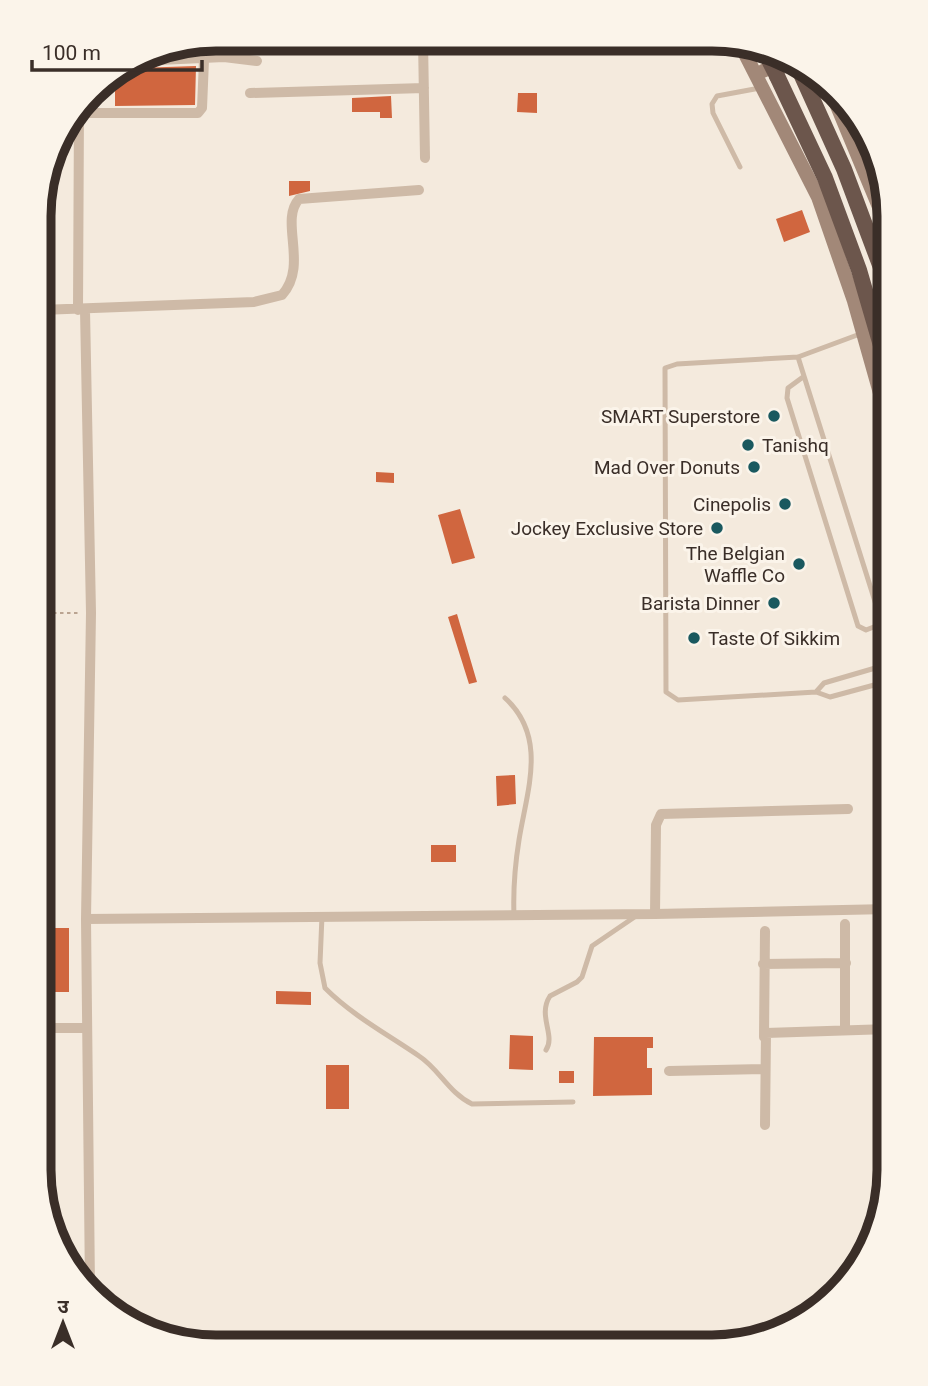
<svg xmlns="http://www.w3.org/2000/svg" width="928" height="1386" viewBox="0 0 928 1386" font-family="Roboto,'Noto Sans Devanagari',sans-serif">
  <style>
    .building { fill: #d0663f }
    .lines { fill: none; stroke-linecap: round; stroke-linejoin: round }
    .path { stroke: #baa491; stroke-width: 2; stroke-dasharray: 3.5 3.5; stroke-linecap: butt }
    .service { stroke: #cebaa7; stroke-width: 5 }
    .minor { stroke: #cebaa7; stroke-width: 10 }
    .secondary { stroke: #a28878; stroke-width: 14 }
    .trunk { stroke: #6c564c; stroke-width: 16 }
    .trunk-bridge { stroke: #6c564c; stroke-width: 16 }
    .poi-dot { fill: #1a595f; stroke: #fbf4ea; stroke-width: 2.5 }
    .labels { text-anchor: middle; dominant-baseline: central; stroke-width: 6; stroke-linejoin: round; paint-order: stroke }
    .poi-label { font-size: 19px; fill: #3a2e28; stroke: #fbf4ea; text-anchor: end }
    .rim { fill: none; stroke: #3a2e28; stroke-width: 9 }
  </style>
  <rect width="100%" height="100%" fill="#f4eadd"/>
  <!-- building -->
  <path class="building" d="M395,42h15v10h-15z
    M128,66l9,2 59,-2 -1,39 -80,1v-18h-21z
    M518,93h19v20l-20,-1z
    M391,96l1,22h-12v-6h-28v-14z
    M289,181h21v10l-21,5z
    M802,210l8,22 -26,10 -8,-23z
    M376,472l18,1v10l-18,-1z
    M460,509l15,49 -23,6 -14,-49z
    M457,614l20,68 -8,2 -21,-67z
    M515,775l1,29 -19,2 -1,-30z
    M431,845h25v17h-25z
    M39,928h30v64h-17l-1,16h-12z
    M276,991l35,1v13l-35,-1z
    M510,1035l23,1v34l-24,-1z
    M594,1037h59v11h-6v20h5v27l-59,1z
    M326,1065h23v44h-23z
    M559,1071h15v12h-15z"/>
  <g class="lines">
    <!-- path -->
    <path class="path" d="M39,613h40"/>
    <!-- service -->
    <path class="service" d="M740,167l-27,-54 -1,-9 5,-8 43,-8
      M860,334l-62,23 -121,7 -12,4 1,324 12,8 138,-8 14,5 59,-16
      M798,357l91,289
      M803,377l-15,11 -1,10 71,228 8,4 23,-9
      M816,692l8,-9 65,-19
      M505,698c43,39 22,92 14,142 -4,25 -6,49 -5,75
      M322,916l-2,47 5,25c28,28 62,46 94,68 20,13 30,37 53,48l101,-2
      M546,1050c10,-15 -9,-34 4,-54l27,-14 5,-5 10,-31 44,-30"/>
    <!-- minor -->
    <path class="minor" d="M423,40l2,118
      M137,61l87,-4 33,4
      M250,93l174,-5
      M79,113h119l4,-5 2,-48
      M40,310l214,-8 28,-7c27,-30 -3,-74 17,-96l120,-9
      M78,310l1,-203
      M85,310l6,303 -5,306 4,369
      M655,914l1,-89 5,-11 187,-5
      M86,919l569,-5 234,-5
      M763,964l83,-1
      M39,1028h48
      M845,1030v-106
      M764,1037l1,-106
      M669,1071l95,-2
      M765,1125l1,-92 123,-4"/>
    <!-- secondary -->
    <path class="secondary" d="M739,42l79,155 36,104 35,124
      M763,71l24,-11
      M830,89l59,142"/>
    <!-- trunk -->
    <path class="trunk" d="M797,65l47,104 45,120
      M777,76l48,102 34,92 30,103"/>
    <!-- trunk-bridge -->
    <path class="trunk-bridge" d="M768,58l9,18"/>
  </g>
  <!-- markers -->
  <g class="poi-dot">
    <circle cx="774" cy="416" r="7"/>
    <circle cx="748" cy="445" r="7"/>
    <circle cx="754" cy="467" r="7"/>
    <circle cx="785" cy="504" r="7"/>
    <circle cx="717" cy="528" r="7"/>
    <circle cx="799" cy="564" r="7"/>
    <circle cx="774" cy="603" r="7"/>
    <circle cx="694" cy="638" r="7"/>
  </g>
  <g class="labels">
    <!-- poi labels -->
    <g class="poi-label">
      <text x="760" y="416">SMART Superstore</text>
      <text x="762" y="445" text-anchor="start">Tanishq</text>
      <text x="740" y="467">Mad Over Donuts</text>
      <text x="771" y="504">Cinepolis</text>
      <text x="703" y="528">Jockey Exclusive Store</text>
      <text x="785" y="553">The Belgian<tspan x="785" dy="22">Waffle Co</tspan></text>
      <text x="760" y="603">Barista Dinner</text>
      <text x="708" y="638" text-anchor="start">Taste Of Sikkim</text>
    </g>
  </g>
  <!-- crop -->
  <path d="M0 0H928V1386H0ZM216 51H712A165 165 0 0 1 877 216V1170A165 165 0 0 1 712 1335H216A165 165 0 0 1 51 1170V216A165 165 0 0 1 216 51Z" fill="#fbf4ea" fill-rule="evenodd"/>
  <path class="rim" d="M216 51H712A165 165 0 0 1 877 216V1170A165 165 0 0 1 712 1335H216A165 165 0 0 1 51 1170V216A165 165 0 0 1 216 51Z"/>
  <!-- north arrow -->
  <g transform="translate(63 1323)" stroke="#fbf4ea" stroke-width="5" paint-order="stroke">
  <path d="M0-5L12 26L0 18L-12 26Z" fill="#3a2e28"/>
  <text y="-10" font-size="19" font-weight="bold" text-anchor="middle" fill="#3a2e28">उ</text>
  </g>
  <!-- scale -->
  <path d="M32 60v10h170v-10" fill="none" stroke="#3a2e28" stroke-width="3.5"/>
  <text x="42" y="60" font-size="21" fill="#3a2e28" stroke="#fbf4ea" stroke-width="5" paint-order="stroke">100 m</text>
</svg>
